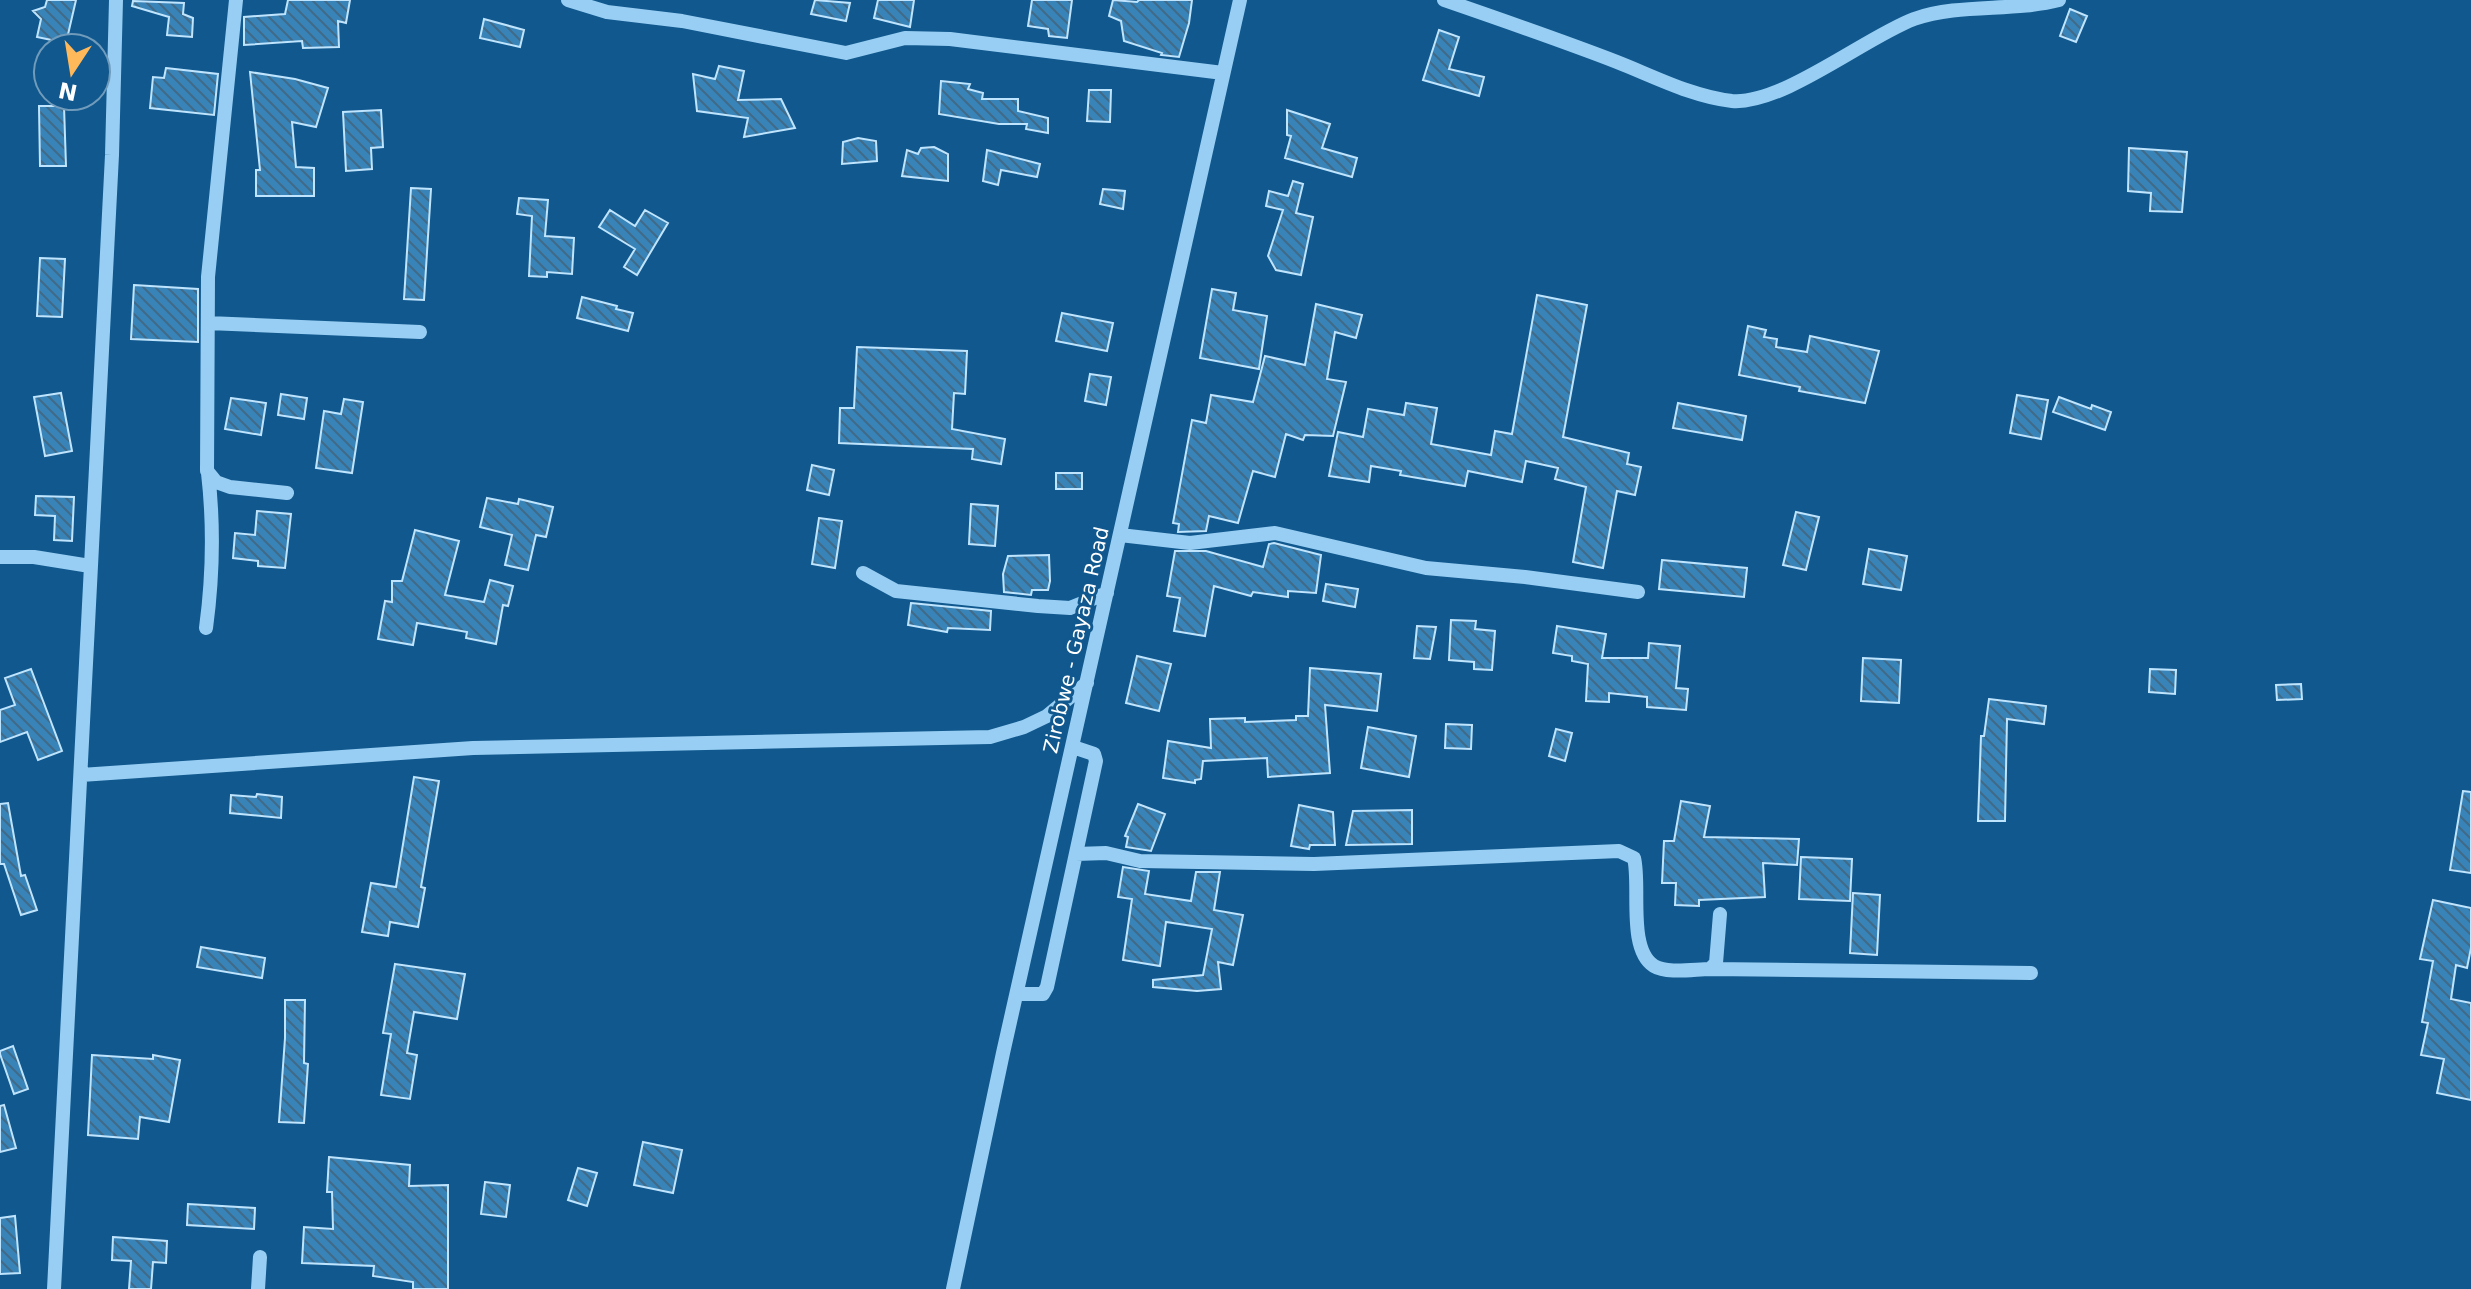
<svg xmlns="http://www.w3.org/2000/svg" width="2471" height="1289" viewBox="0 0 2471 1289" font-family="'DejaVu Sans',sans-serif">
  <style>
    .building { fill: url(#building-back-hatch); stroke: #bfe4fd; stroke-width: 2 }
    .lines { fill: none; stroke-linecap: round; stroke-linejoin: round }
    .minor { stroke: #98cef3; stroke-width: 14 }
    .labels { text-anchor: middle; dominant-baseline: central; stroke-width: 6; stroke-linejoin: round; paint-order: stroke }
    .street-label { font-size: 20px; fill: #fff; stroke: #10588e }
  </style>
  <defs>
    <pattern id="building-back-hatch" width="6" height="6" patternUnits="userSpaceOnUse" patternTransform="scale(2)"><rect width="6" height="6" fill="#3883b8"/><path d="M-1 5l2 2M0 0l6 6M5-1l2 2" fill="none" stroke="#416a87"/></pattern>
  </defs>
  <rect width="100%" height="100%" fill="#10588e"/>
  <!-- building -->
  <path class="building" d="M47,0h29l-10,43 -29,-6 4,-18 -8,-8 12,-4z
    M288,0h62l-4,23 -8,-2 1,26 -36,1 -1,-7 -58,4v-28l41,-3z
    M815,0l35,3 -4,18 -35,-7z
    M878,0h36l-4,27 -36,-9z
    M1032,0h40l-5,38 -18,-2 -1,-7 -20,-3z
    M1113,0l24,2 2,-2h53l-3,23 -10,34 -18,-2 1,-2 -38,-12 -3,-20 -12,-5z
    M133,1l51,2 -1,11 10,4 -1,19 -25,-2 2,-18 -37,-11z
    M2070,9l17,7 -11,26 -16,-6z
    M484,19l40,11 -4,17 -40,-9z
    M1439,30l20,7 -10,32 35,8 -5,19 -56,-16z
    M719,66l25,5 -6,29 43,-1 14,29 -51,9 4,-19 -51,-7 -4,-37 22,5z
    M166,68l52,6 -4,41 -64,-7 3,-31 11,1z
    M250,72l45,7 33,9 -12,39 -24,-5 4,45 18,1v28h-58v-26h4z
    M941,81l29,3 -2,5 15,4 -1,6h36v12l30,7v15l-22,-4 1,-5h-28l-60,-10z
    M1089,90h22l-1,32 -23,-1z
    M39,106h25l2,60h-26z
    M381,110l2,37 -12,1 1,21 -26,2 -3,-59z
    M1287,110l43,14 -8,24 35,10 -5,19 -67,-19 6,-22 -4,-1z
    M858,138l18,3 1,20 -35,3 1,-22z
    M934,147l14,7v27l-46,-5 5,-26 11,4 3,-6z
    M2129,148l58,4 -5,60 -32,-1 1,-18 -23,-2z
    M987,150l53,14 -3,13 -36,-7 -3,15 -15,-4z
    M1293,181l10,3 -7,29 17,4 -12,58 -25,-5 -8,-14 15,-46 -17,-4 3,-15 19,5z
    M411,188l20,1 -7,111 -20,-1z
    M1103,189l22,2 -2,18 -23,-5z
    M519,198l29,2 -3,36 29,2 -2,36 -25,-2v5l-18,-1 3,-60 -15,-2z
    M610,210l25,16 10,-16 23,13 -31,52 -13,-8 11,-18 -36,-22z
    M40,258l25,1 -3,58 -25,-1z
    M134,285l64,4v53l-67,-3z
    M1212,289l24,4 -3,17 34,6 -8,53 -59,-11z
    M1537,295l50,10 -24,132 66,16 -2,11 14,3 -6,28 -18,-4 -14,77 -30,-6 13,-75 -31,-8 3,-11 -32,-7 -4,21 -54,-11 -3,15 -65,-11 1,-4 -30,-5 -2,16 -40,-6 9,-44 25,5 5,-28 36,6 2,-12 31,5 -6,36 60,11 4,-24 17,3z
    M582,297l35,9 -1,3 17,4 -5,18 -51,-13z
    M1316,304l46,11 -6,23 -21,-6 -8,47 19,3 -13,54 -28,-1 -2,5 -17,-6 -11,43 -22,-6 -15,52 -29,-7 -3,15 -28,1 1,-8 -6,-1 19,-103 14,3 5,-28 42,7 12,-46 40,9z
    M1062,313l51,10 -6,28 -51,-10z
    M1748,326l18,4 -2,7 13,2 -1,8 31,5 3,-16 69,15 -14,52 -66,-12 1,-4 -61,-12z
    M857,347l110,4 -2,43 -11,-1 -2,36 53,10 -4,25 -29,-5 1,-10 -134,-6 1,-35h14z
    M1090,374l21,3 -5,28 -21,-4z
    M61,393l11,58 -27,5 -11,-59z
    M281,394l26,4 -3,21 -26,-4z
    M2017,395l31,5 -7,39 -31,-6z
    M2059,397l32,12 1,-4 19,7 -6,18 -52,-18z
    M231,398l35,5 -5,32 -36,-6z
    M344,399l19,3 -11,71 -36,-5 8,-57 17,3z
    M1678,403l68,13 -4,24 -69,-12z
    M812,465l22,5 -5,25 -22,-5z
    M1056,473h26v16h-26z
    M36,496l38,1 -2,44 -18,-1 1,-24 -20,-1z
    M487,498l31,6 1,-5 34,8 -7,30 -10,-2 -8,35 -23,-5 7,-30 -32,-8z
    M971,504l27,2 -3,40 -26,-2z
    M257,511l34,3 -6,54 -27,-2v-5l-25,-3 2,-25 20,2z
    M1796,512l23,5 -13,53 -23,-5z
    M819,518l23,3 -7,47 -23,-4z
    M415,530l44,11 -14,54 39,7 6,-22 23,6 -5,20 -5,-1 -7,39 -30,-6 1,-6 -50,-9 -4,22 -35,-6 7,-38 7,1v-21h10z
    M1274,543l47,12 -5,38 -28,-2v6l-35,-5 -2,4 -37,-10 -9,50 -31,-5 6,-33 -13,-2 8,-45h31l57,16 6,-23z
    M1869,549l38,7 -6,34 -38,-6z
    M1049,555l1,26 -2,9h-16l-1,5 -27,-3 -1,-18 5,-18z
    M1662,560l85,8 -3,29 -85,-8z
    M1326,584l32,5 -3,18 -32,-6z
    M911,603l80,8 -1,19 -42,-2 -1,4 -39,-7z
    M1451,620l25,1 -1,8 20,2 -3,39 -18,-1v-7l-25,-2z
    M1417,626l19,1 -6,32 -16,-1z
    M1557,626l49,8 -4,24h46l1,-15 31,3 -4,42 12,1 -2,21 -39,-3v-10l-38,-4v9l-23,-1 2,-37 -16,-3v-5l-19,-3z
    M1137,656l34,8 -12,47 -33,-8z
    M1863,658l38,2 -2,43 -38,-2z
    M1310,668l71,6 -4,37 -52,-6 5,68 -62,4 -1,-19 -64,3 -2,18 -6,1v3l-32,-5 5,-37 43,7 -1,-29 35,-1v4l51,-2v-4h12z
    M31,669l31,82 -24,9 -11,-28 -27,10v-32l15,-5 -10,-27z
    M2150,669l26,1 -1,24 -26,-2z
    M2301,684l1,15 -25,1 -1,-15z
    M1989,699l57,7 -2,18 -37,-5 -2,102h-27l3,-85h3z
    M1446,724l26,1 -1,24 -26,-1z
    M1368,727l48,9 -7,41 -48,-9z
    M1556,729l16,4 -7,28 -16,-5z
    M414,777l25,4 -18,106 4,1 -7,39 -28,-5 -2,14 -26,-4 9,-49 25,4z
    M2463,791l8,1v81l-21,-3z
    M257,794l25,3 -1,21 -51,-5 1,-18 25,2z
    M1681,801l29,5 -6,31 95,2 -2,26 -34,-2 2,34 -66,3v6l-24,-1 1,-22h-14l2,-42h10z
    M8,803l13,73 4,-1 12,35 -16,5 -17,-51h-4v-60z
    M1138,804l27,10 -14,37 -25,-4 2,-10 -3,-1z
    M1299,805l34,7 2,33h-25l-1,4 -18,-3z
    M1412,810v34l-66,1 7,-34z
    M1801,857l51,2 -2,42 -51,-2z
    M1123,867l26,4 -4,23 46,7 5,-29h24l-6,38 29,5 -10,50 -15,-3 3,27 -24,2 -44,-4v-7l50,-5 9,-46 -46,-7 -6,44 -37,-6 9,-61 -14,-2z
    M1853,893l27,2 -3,60 -27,-2z
    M2433,900l38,8v40l-4,20 -11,-3 -5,34 20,4v97l-34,-7 7,-34 -23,-4 7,-32 -6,-1 11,-61 -13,-2z
    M201,947l64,11 -3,20 -65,-11z
    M395,964l70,10 -8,45 -43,-7 -7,41 10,2 -7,44 -29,-4 10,-61 -8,-1z
    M285,1000h20l-1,63 4,1 -4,59 -25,-1 6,-84z
    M13,1046l15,43 -14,5 -14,-40v-3z
    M92,1055l61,4v-4l27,5 -11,62 -29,-5 -2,22 -50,-4z
    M4,1105l12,43 -16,4v-46z
    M643,1142l39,8 -9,43 -39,-8z
    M329,1157l81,8 -1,21 39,-1v104h-35v-7l-40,-6 1,-10 -72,-3 2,-36 29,2 -1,-37h-5z
    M578,1168l19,5 -10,33 -19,-6z
    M485,1182l25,3 -4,32 -25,-3z
    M188,1204l67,4 -1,21 -67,-4z
    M15,1216l5,57 -20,1v-56z
    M113,1237l54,4 -1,22 -13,-1 -2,27h-22l2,-28 -19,-1z"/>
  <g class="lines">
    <!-- minor -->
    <path class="minor" d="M236,0l-28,277 -1,194 9,11 14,5 57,6
      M568,0l39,12 75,9 164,32 59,-15 45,1 273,34
      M1444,0c58,20 116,40 173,62 36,14 76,35 115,39 50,4 134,-64 182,-82 46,-16 98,-7 145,-19
      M208,323l212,9
      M1120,535l70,8 85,-10 151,35 99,9 113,15
      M0,557h34l56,9
      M863,573l33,18 142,15 32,2 37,-15
      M206,628c7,-52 8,-103 2,-155
      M81,775l392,-27 517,-11 34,-10 23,-11 40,-33
      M1076,854l30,-1 34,8 174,3 305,-13 15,7c7,27 -7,91 20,108 13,8 41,3 56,3l6,-6 4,-49
      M1710,969l321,4
      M1017,994h26l4,-7 49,-226 -2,-7 -21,-7
      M54,1289l58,-1134 4,-155
      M258,1289l2,-32
      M953,1289l50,-236 237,-1053"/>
  </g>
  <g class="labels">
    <!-- street labels -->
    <g class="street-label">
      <text transform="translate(1076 640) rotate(-77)">Zirobwe - Gayaza Road</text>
    </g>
  </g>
  <!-- north arrow -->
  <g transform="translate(72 72) rotate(192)"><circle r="38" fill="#10588e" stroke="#709bbb" stroke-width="2"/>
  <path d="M0-6L14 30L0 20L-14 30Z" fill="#ffb85a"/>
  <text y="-12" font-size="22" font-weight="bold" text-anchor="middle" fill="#ffffff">N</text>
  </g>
</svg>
